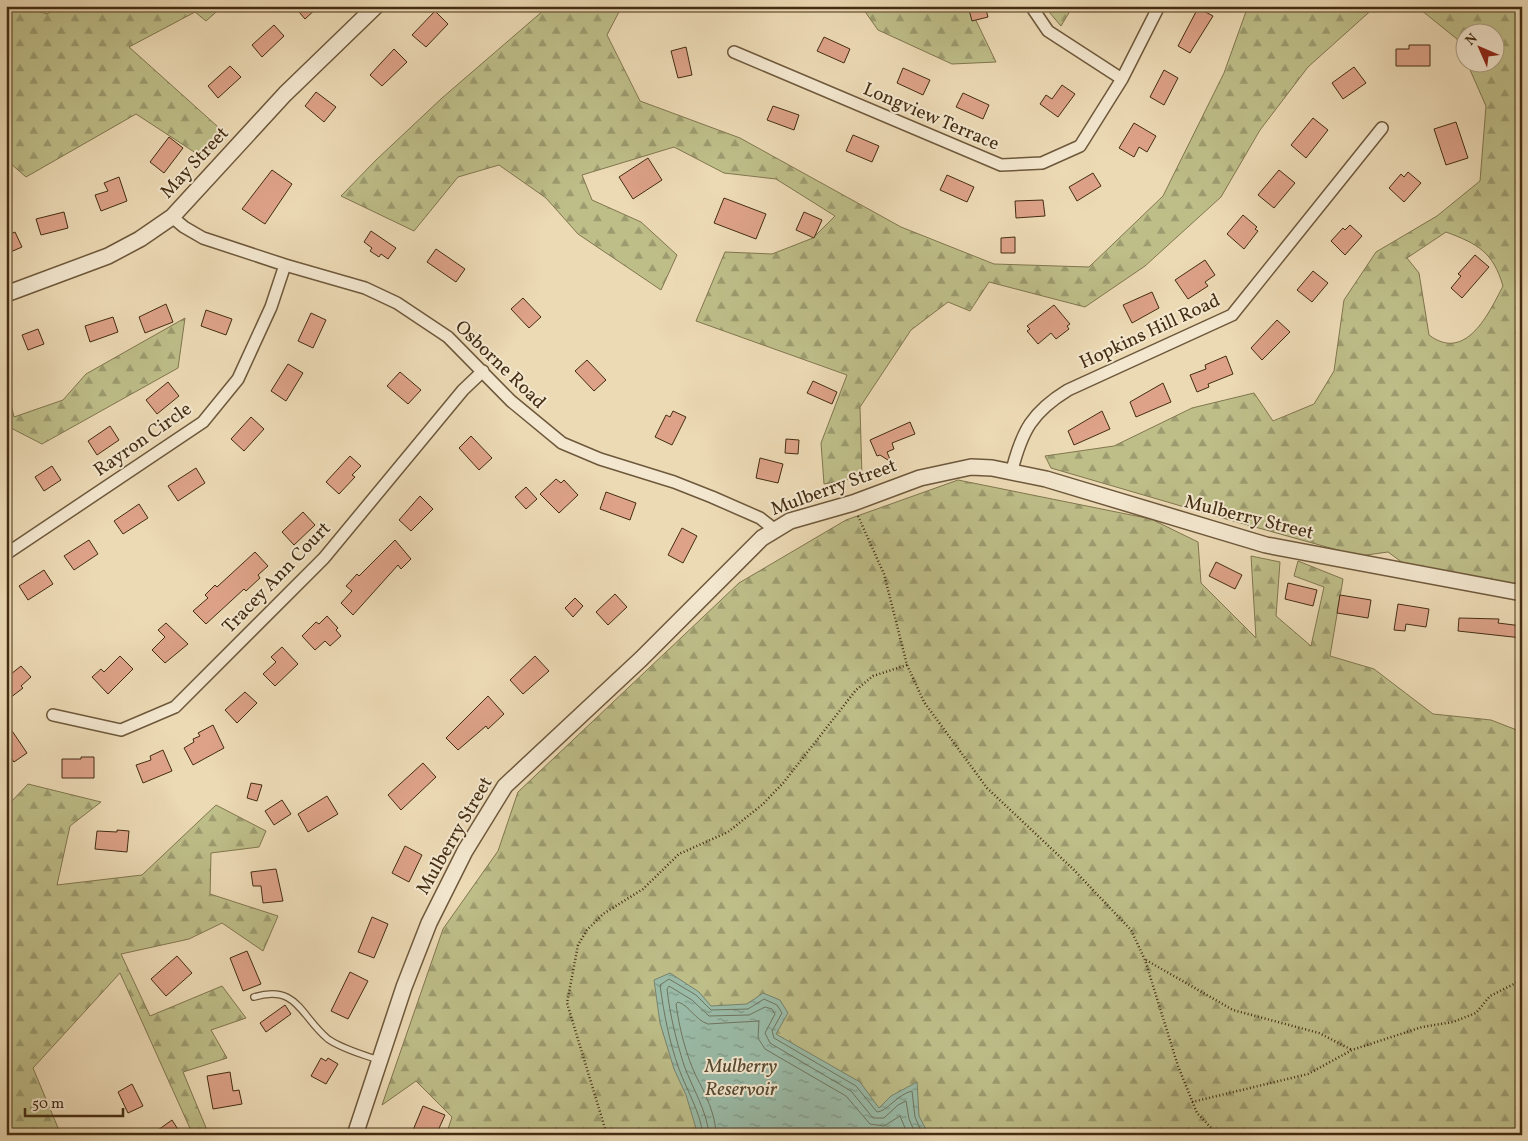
<svg xmlns="http://www.w3.org/2000/svg" width="1528" height="1141" viewBox="0 0 1528 1141" font-family="Vollkorn,serif">
  <style>
    .forest { fill: url(#forest-firs); stroke: #81764e; fill-rule: evenodd }
    .water { fill: url(#water-ripples); stroke: #78826c }
    .lines { fill: none; stroke-linecap: round; stroke-linejoin: round }
    .shore { stroke: #6f745d; stroke-width: 1 }
    .building { fill: #dda288; stroke: #442d12 }
    .service-casing { stroke: #6e583b; stroke-width: 8 }
    .minor-casing { stroke: #6e583b; stroke-width: 14 }
    .tertiary-casing { stroke: #6e583b; stroke-width: 18 }
    .path { stroke: #442d12; stroke-width: 2.5; stroke-dasharray: 1 2.5; stroke-linecap: butt }
    .service { stroke: #f3e7cf; stroke-width: 5.5 }
    .minor { stroke: #f3e7cf; stroke-width: 11 }
    .tertiary { stroke: #f3e7cf; stroke-width: 15 }
    .labels { text-anchor: middle; dominant-baseline: central; stroke-width: 4; stroke-linejoin: round; paint-order: stroke }
    .street-label { font-size: 19px; fill: #442d12; stroke: #f3e7cf }
    .water-label { font-size: 20px; font-style: italic; fill: #554930; stroke: #f3e7cf }
  </style>
  <defs>
    <pattern id="forest-firs" width="22" height="20" patternUnits="userSpaceOnUse" patternTransform="scale(1.25)"><rect width="22" height="20" fill="#bebe89"/><path d="M5 1l3.5 6h-7zM16 11l3.5 6h-7z" fill="#9c9b6f"/></pattern>
    <pattern id="water-ripples" width="26" height="14" patternUnits="userSpaceOnUse" patternTransform="scale(1.25)"><rect width="26" height="14" fill="#9abba8"/><path d="M2 4q2-2 4 0t4 0M15 11q2-2 4 0t4 0" fill="none" stroke="#7f9887"/></pattern>
  </defs>
  <rect width="100%" height="100%" fill="#ecdab5"/>
  <filter id="stains"><feTurbulence type="fractalNoise" baseFrequency=".004" numOctaves="4"/><feColorMatrix values="0 0 0 0 .2 0 0 0 0 .09 0 0 0 0 .02 0 0 0 .5 -.17"/></filter>
  <radialGradient id="worn" r=".72"><stop offset=".6" stop-color="#630" stop-opacity="0"/><stop offset="1" stop-color="#630" stop-opacity=".3"/></radialGradient>
  <!-- forest -->
  <path class="forest" d="M6,6h16l25,8 14,-8h162l-17,15 -11,-9 -66,35 98,88 -22,24 -69,-45 -110,63 -16,-14 -4,1z
    M545,6h77l-15,29 33,66 100,37 161,89 93,37 95,3 74,-71 61,-123 24,-67h128l-68,61 -48,63 -39,67 -76,69 -60,41 -96,-25 -19,29 -22,-9 -37,28 -51,77 2,70 -38,7 -3,-41 26,-68 -151,-54 29,-69 47,2 41,-16 22,-22 -59,-37 -52,-6 -50,-26 -92,28 10,25 49,22 36,33 -16,35 -83,-56 -32,-36 -47,-33 -41,12 -44,54 -73,-35 35,-36 66,-62 102,-88z
    M861,6h108l27,56 -44,2 -74,-34z
    M1044,6h29l-12,20z
    M1416,6h106v582l-108,-17 -26,-19 -29,4 -147,-41 -161,-47 -6,-12 69,-10 78,-38 62,-15 19,28 41,-17 20,-33 10,-71 32,-48 61,-36 43,-35 6,-75 -19,-43 29,-1v-30h-30l-1,26 -8,-19zM1446,232c32,12 47,20 57,54 -14,27 -37,77 -74,49l-10,-62 -12,-15z
    M185,318l-7,50 -136,76 -33,-17 -3,1v-45l8,34 49,-17 23,-26z
    M958,480l193,39 47,23 3,41 55,55 -5,-82 29,6 -4,54 35,30 13,-59 -30,-11 4,-15 45,18 -13,77 44,13 59,45 58,6 31,12v403h-1076l6,-18 -36,-36 -34,24 61,-176 55,-78 20,-59 221,-209 107,-63z
    M28,784l73,18 -31,24 -13,59 85,-10 74,-70 50,26 -7,16 -48,6 -1,41 68,22 -15,35 -41,-28 -33,16 -68,15 29,62 72,-30 24,32 -35,12 16,28 -44,14 26,63h-16l-73,-162 -87,95 28,67h-55v-338l5,5z"/>
  <!-- water -->
  <path class="water" d="M670,973l29,19 12,14 36,-2 16,-11 17,7 8,13 -12,21 84,48 19,26 12,-12 26,-14 2,34 10,19h-231l-12,-40 -12,-26 -14,-46 -6,-43z"/>
  <g class="lines">
    <!-- shore -->
    <path class="shore" d="M703,1135c-3,-24 -16,-44 -24,-66 -10,-28 -15,-55 -19,-84l9,-6 27,16 15,15 37,-1 16,-10 13,6 5,8 -10,18 2,7 82,48 21,26c9,0 21,-18 35,-21l3,26 8,18
      M709,1135c-2,-25 -17,-47 -25,-70 -8,-25 -14,-50 -17,-76l2,-3 23,14 17,16 40,-1 16,-8 7,2 3,5 -10,19 5,10 81,48 22,27h11l14,-13 8,-4 3,18 7,16
      M716,1135c0,-20 -11,-42 -20,-59 -10,-21 -17,-49 -20,-72l2,-2c12,4 17,18 30,22l51,-3 -1,17 7,11 81,47 24,28 14,2 16,-10 8,19"/>
  </g>
  <!-- building -->
  <path class="building" d="M294,6h25l-14,13z
    M968,6h17l3,11 -16,4z
    M1198,8l15,8 -23,37 -12,-7z
    M435,11l13,13 -22,23 -14,-12z
    M274,25l10,11 -22,21 -10,-12z
    M824,37l26,12 -6,14 -27,-12z
    M1409,45h21v21h-34v-17h13z
    M686,47l6,28 -14,3 -7,-27z
    M394,49l13,13 -25,24 -12,-11z
    M230,66l11,11 -23,21 -10,-12z
    M1354,67l12,16 -23,16 -11,-16z
    M903,68l27,12 -7,15 -26,-12z
    M1164,70l14,8 -14,27 -14,-8z
    M1062,85l13,9 -17,23 -18,-13 6,-9 6,4z
    M316,92l20,15 -12,15 -19,-16z
    M963,93l26,12 -6,14 -27,-12z
    M773,106l26,9 -5,15 -27,-10z
    M1313,118l15,12 -22,28 -15,-13z
    M1456,122l12,36 -22,7 -12,-36z
    M1134,123l22,13 -9,16 -8,-5 -5,10 -15,-9z
    M853,135l26,11 -7,16 -26,-11z
    M169,137l14,11 -19,25 -14,-11z
    M648,158l14,22 -29,19 -14,-22z
    M272,170l20,14 -27,40 -23,-15z
    M1279,170l16,13 -21,25 -16,-13z
    M1408,172l13,11 -17,19 -15,-14 12,-14 3,3z
    M1093,173l8,13 -24,15 -8,-14z
    M947,175l27,12 -7,15 -27,-12z
    M119,177l8,24 -26,10 -6,-16 13,-4 -4,-8z
    M724,198l42,16 -10,25 -42,-16z
    M1043,200l2,16 -29,2 -1,-17z
    M64,212l4,16 -27,7 -5,-16z
    M804,212l18,8 -8,18 -18,-8z
    M1243,215l14,12 -2,2 3,2 -14,18 -17,-15z
    M1350,225l12,11 -17,19 -14,-14 12,-13 2,2z
    M371,231l25,17 -8,11 -7,-5 -2,3 -9,-6 2,-3 -8,-6z
    M15,232l7,15 -16,7v-18z
    M1015,237v16h-14v-15z
    M436,249l29,20 -9,13 -29,-20z
    M1475,255l14,12 -27,31 -11,-10 10,-12 -3,-2z
    M1205,260l10,15 -10,7 3,4 -20,13 -13,-19z
    M1313,271l15,12 -16,19 -15,-12z
    M1152,292l7,16 -27,15 -9,-18z
    M523,298l18,19 -12,11 -18,-19z
    M166,304l7,18 -28,11 -6,-16z
    M1054,305l16,19 -3,2 2,3 -13,10 -5,-6 -13,11 -11,-13 3,-2 -3,-3z
    M206,310l26,9 -6,16 -25,-9z
    M311,313l15,7 -13,28 -15,-7z
    M113,317l5,15 -28,10 -5,-16z
    M1277,320l13,12 -28,28 -11,-12z
    M38,329l6,15 -16,6 -6,-15z
    M1226,356l7,18 -25,10 1,3 -12,5 -7,-17 16,-6 -1,-4z
    M587,360l19,20 -12,11 -19,-20z
    M288,364l15,9 -17,28 -15,-10z
    M400,372l21,18 -13,14 -21,-18z
    M813,381l24,11 -5,12 -25,-11z
    M168,382l11,14 -22,18 -11,-14z
    M1163,383l8,19 -35,15 -6,-15z
    M673,411l13,6 -14,28 -17,-8 11,-22 4,2z
    M1102,411l8,18 -36,16 -6,-14z
    M251,417l13,12 -20,22 -13,-12z
    M910,422l5,12 -23,9 2,6 -7,3 4,10 -11,-7 -3,1 -7,-16z
    M110,426l9,14 -22,15 -9,-14z
    M471,436l21,22 -13,12 -20,-22z
    M786,439l13,1 -1,14 -13,-1z
    M350,456l11,10 -9,9 3,2 -16,17 -13,-12z
    M760,458l23,6 -5,19 -22,-5z
    M52,466l9,14 -17,11 -9,-14z
    M196,468l9,15 -27,18 -10,-15z
    M556,479l5,4 3,-3 14,15 -19,18 -19,-19z
    M526,487l11,12 -11,10 -11,-12z
    M606,492l30,11 -6,17 -30,-11z
    M420,496l13,13 -22,22 -12,-11z
    M139,504l9,14 -25,16 -9,-13z
    M303,512l12,13 -21,20 -12,-13z
    M682,528l15,8 -14,27 -15,-8z
    M89,540l9,14 -24,16 -10,-14z
    M395,540l16,19 -10,10 -3,-4 -45,50 -12,-12 11,-12 -6,-5 11,-12 2,2z
    M255,552l13,14 -10,9 2,3 -14,13 -2,-2 -38,35 -13,-13 15,-13 -3,-3 10,-10 2,2z
    M1216,562l26,13 -7,14 -26,-13z
    M44,570l9,14 -25,16 -9,-14z
    M1288,583l29,7 -4,16 -28,-7z
    M615,594l12,13 -19,18 -12,-13z
    M1340,595l31,5 -3,18 -31,-5z
    M575,598l8,8 -10,11 -8,-9z
    M1398,604l31,5 -3,18 -20,-3 -1,7 -11,-1z
    M327,616l11,12 -2,2 5,6 -11,10 -5,-5 -10,9 -13,-14 14,-14 3,2z
    M1459,618l40,1 -1,4 24,3v12l-64,-7z
    M166,623l22,21 -23,19 -13,-13 13,-13 -7,-7z
    M282,647l16,17 -23,22 -12,-12 13,-12 -5,-5z
    M120,656l13,13 -25,25 -16,-17 9,-8 3,3z
    M535,656l14,15 -26,23 -13,-14z
    M21,666l10,11 -10,9 2,2 -17,13v-23z
    M245,692l12,11 -20,20 -12,-13z
    M488,696l16,18 -16,15 -2,-3 -28,24 -12,-12z
    M6,722l21,31 -13,9 -8,-11z
    M213,725l11,23 -31,17 -9,-17 10,-6 -1,-3 7,-3 -2,-3z
    M163,750l9,21 -29,12 -7,-18 15,-5 -1,-4z
    M81,757h13v21h-32v-19h19z
    M423,763l13,14 -35,33 -13,-15z
    M251,783l11,2 -5,16 -10,-3z
    M327,796l11,18 -30,18 -10,-18z
    M282,800l9,14 -17,11 -9,-14z
    M117,830l12,1 -2,21 -32,-3 2,-18 20,1z
    M405,846l17,9 -13,27 -17,-9z
    M276,869l7,32 -20,2 -2,-17h-8l-2,-14z
    M372,917l16,7 -14,34 -16,-6z
    M247,951l14,33 -18,7 -13,-33z
    M177,956l15,17 -26,23 -15,-17z
    M350,972l18,9 -20,38 -17,-8z
    M285,1005l6,9 -25,18 -6,-9z
    M321,1058l5,3 2,-3 10,6 -12,20 -15,-8z
    M230,1072l3,19 6,-1 3,14 -29,5 -6,-33z
    M132,1084l11,22 -15,7 -10,-21z
    M423,1106l22,9 -9,20h-25z
    M172,1120l7,11 -6,4h-22z"/>
  <g class="lines">
    <!-- service casing -->
    <g class="service-casing">
      <path id="service" d="M254,997c44,-13 46,19 74,42 14,10 34,15 50,21"/>
    </g>
    <!-- minor casing -->
    <g class="minor-casing">
      <path id="minor" d="M1031,6l17,25 74,48
        M734,52l267,113 41,-2 38,-17 42,-67 37,-73
        M172,217l12,10 19,11 82,27 80,23 32,15 51,34 63,64 51,42 38,16 74,23 38,15 48,21 14,11
        M1012,470c10,-39 20,-58 56,-80l164,-75 150,-187
        M6,554l197,-132 35,-43 33,-72 14,-42
        M53,715l68,15 54,-23 149,-149 139,-168 20,-19"/>
    </g>
    <!-- tertiary casing -->
    <g class="tertiary-casing">
      <path id="tertiary" d="M6,294l102,-38 32,-17 32,-22 113,-123 91,-88
        M355,1135l49,-148 25,-64 36,-72 40,-65 136,-127 121,-121 28,-17 63,-18 67,-25 51,-11 21,1 54,11 220,66 256,48"/>
    </g>
    <!-- path -->
    <path class="path" d="M858,516l26,58 23,91 17,37 63,86 86,81 58,61 14,30 33,106 19,47 21,22
      M1146,960l87,50 86,23 33,17
      M1192,1102l116,-28 44,-24 70,-23 31,-5 23,-9 14,-17 32,-16
      M607,1135l-40,-132 11,-58 9,-15 16,-16 40,-25 36,-35 49,-22 35,-28 21,-22 72,-92 17,-14 34,-11"/>
    <!-- service -->
    <use href="#service" class="service"/>
    <!-- minor -->
    <use href="#minor" class="minor"/>
    <!-- tertiary -->
    <use href="#tertiary" class="tertiary"/>
  </g>
  <g class="labels">
    <!-- street labels -->
    <g class="street-label">
      <text transform="translate(931 117) rotate(23)">Longview Terrace</text>
      <text transform="translate(195 163) rotate(-47)">May Street</text>
      <text transform="translate(1150 332) rotate(-25)">Hopkins Hill Road</text>
      <text transform="translate(500 365) rotate(44)">Osborne Road</text>
      <text transform="translate(143 440) rotate(-35)">Rayron Circle</text>
      <text transform="translate(834 488) rotate(-20)">Mulberry Street</text>
      <text transform="translate(1249 518) rotate(14)">Mulberry Street</text>
      <text transform="translate(277 578) rotate(-46)">Tracey Ann Court</text>
      <text transform="translate(455 836) rotate(-60)">Mulberry Street</text>
    </g>
    <!-- water labels -->
    <g class="water-label">
      <text x="741" y="1067">Mulberry<tspan x="741" dy="23">Reservoir</tspan></text>
    </g>
  </g>
  <!-- margin -->
  <rect width="1528" height="1141" fill="none" stroke="#ecdab5" stroke-width="25"/>
  <rect x="8" y="8" width="1513" height="1126" fill="none" stroke="#442d12" stroke-width="2.5"/>
  <rect x="12" y="12" width="1503" height="1116" fill="none" stroke="#442d12"/>
  <!-- north arrow -->
  <g transform="translate(1480 48) rotate(315)"><circle r="24" fill="#f3e7cf" stroke="#ad9d83"/>
  <path d="M0-4L9 19L0 12L-9 19Z" fill="#8f2418"/>
  <text y="-8" font-size="14" font-weight="bold" text-anchor="middle" fill="#442d12">N</text>
  </g>
  <!-- scale -->
  <path d="M25 1108v8h98v-8" fill="none" stroke="#442d12" stroke-width="2.5"/>
  <text x="32" y="1108" font-size="15" fill="#442d12" stroke="#f3e7cf" stroke-width="4" paint-order="stroke">50 m</text>
  <rect width="100%" height="100%" filter="url(#stains)"/>
  <rect width="100%" height="100%" fill="url(#worn)"/>
</svg>
